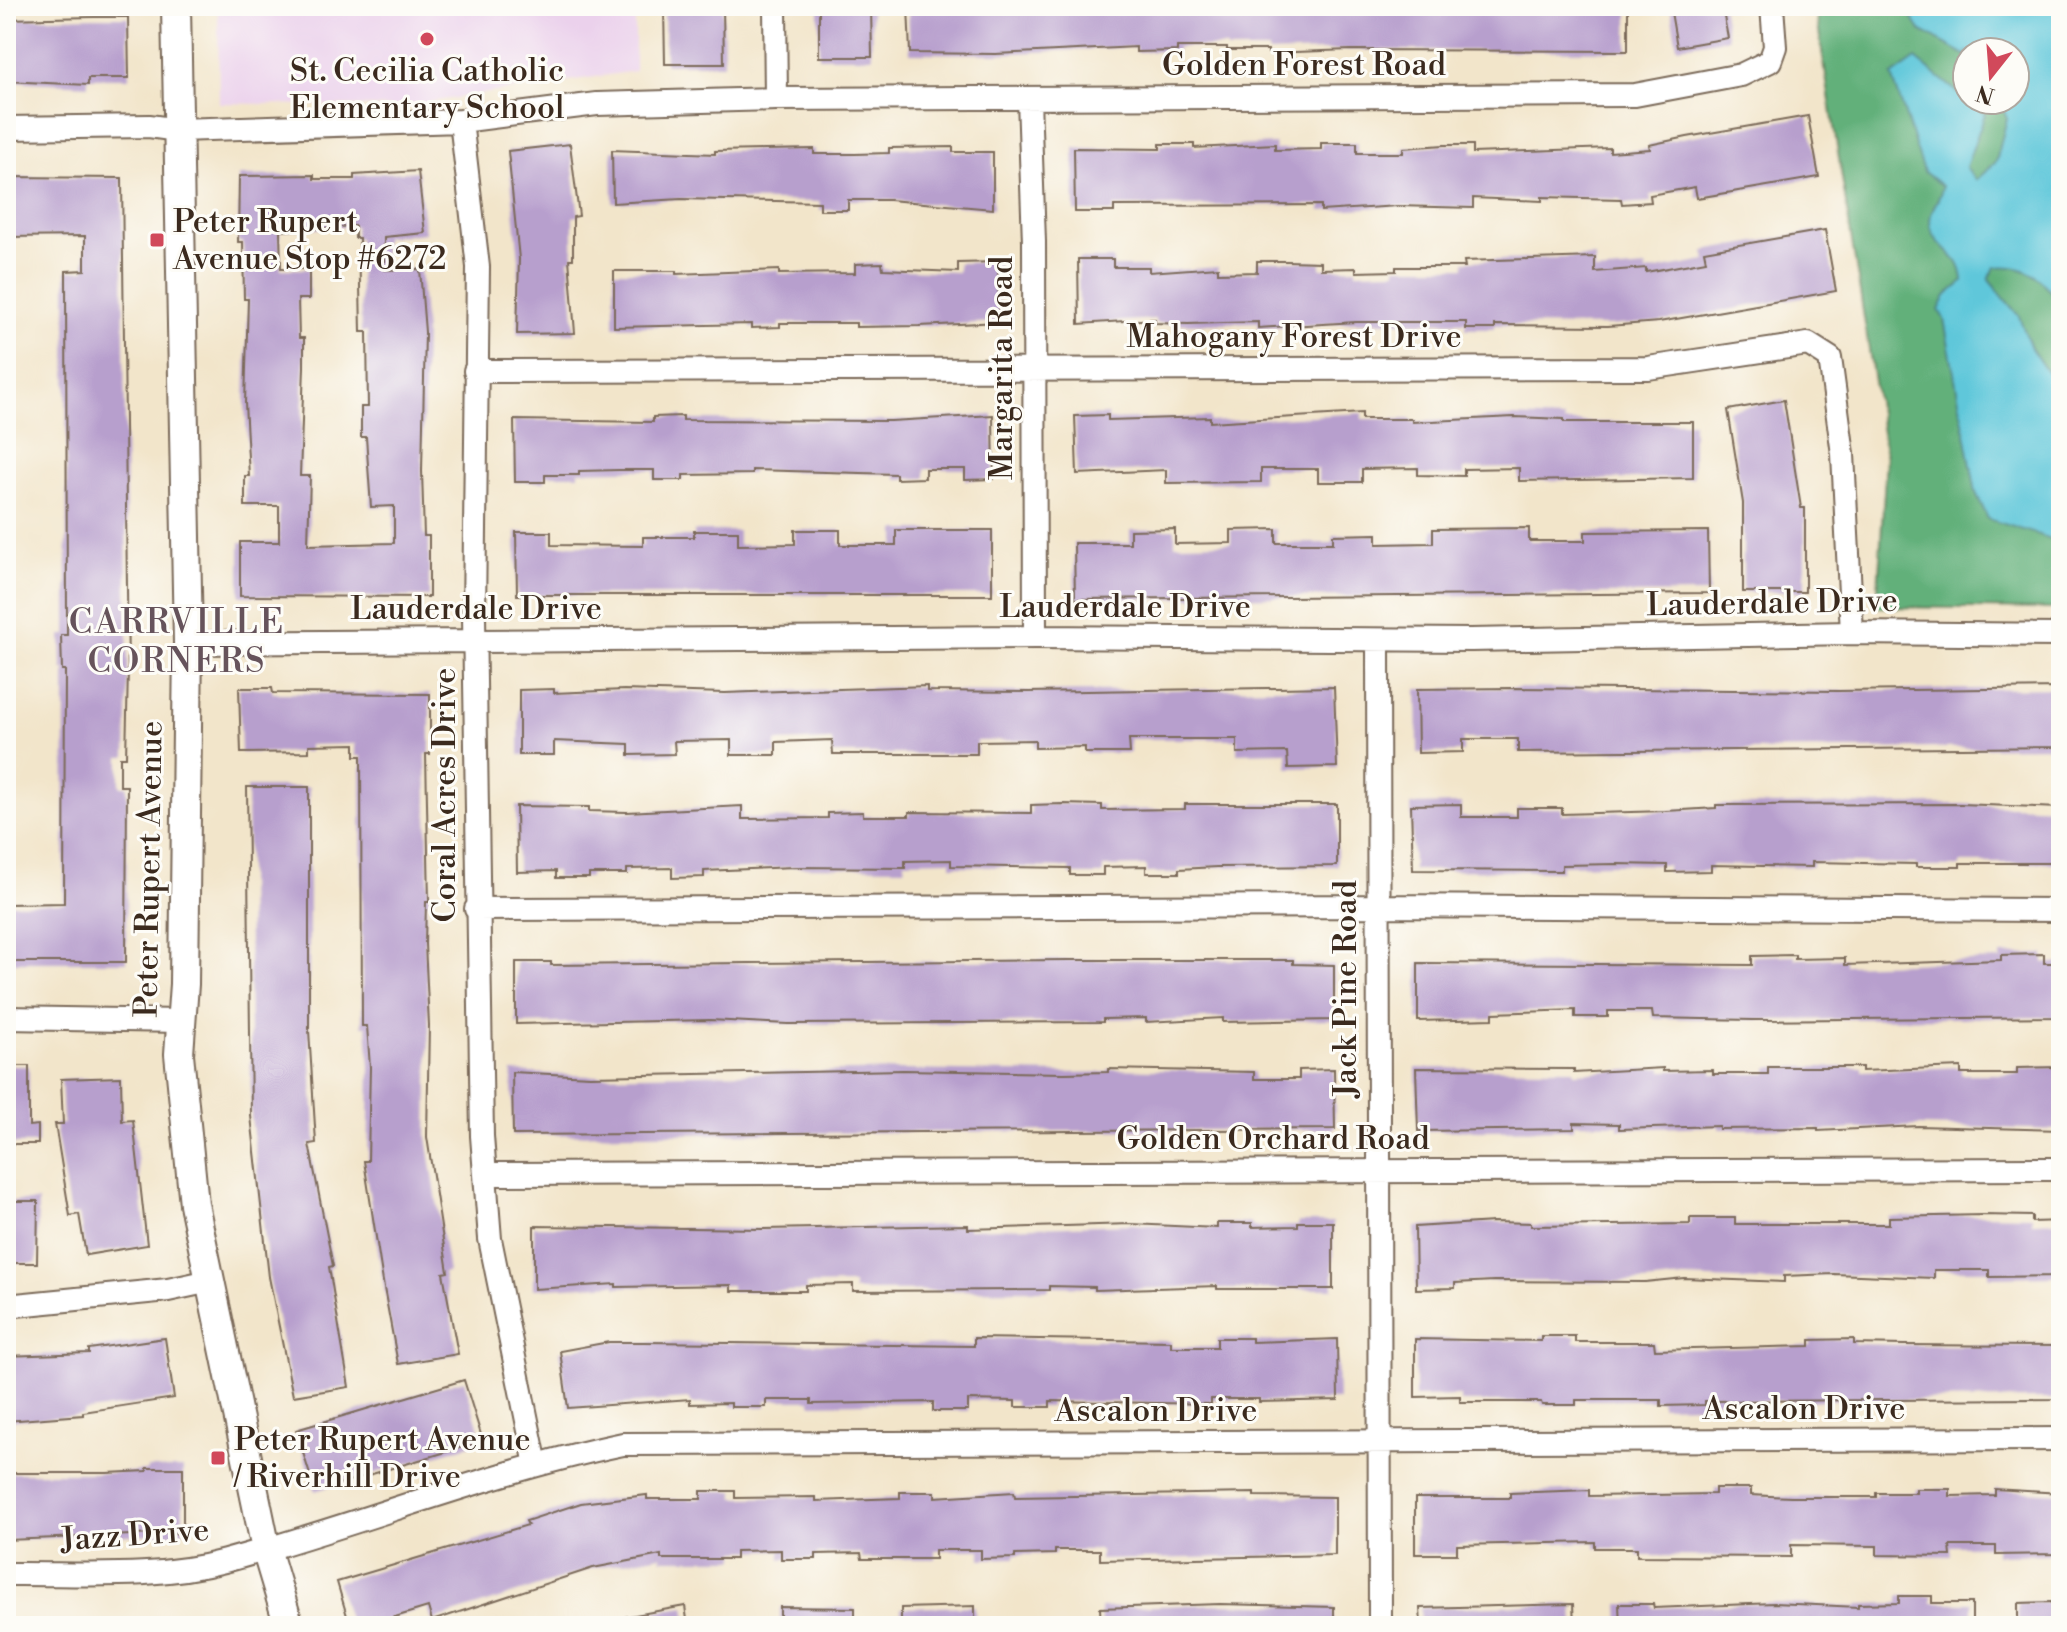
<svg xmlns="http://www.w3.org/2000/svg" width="2067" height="1632" viewBox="0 0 2067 1632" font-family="'Libre Bodoni',serif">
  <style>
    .built { fill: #ebd1ec }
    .forest { fill: #62b07a; stroke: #4e6d4c; stroke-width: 2; fill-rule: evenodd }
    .water { fill: #5ec7da; stroke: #4c787c; stroke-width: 2 }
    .building { fill: #b79fcd; fill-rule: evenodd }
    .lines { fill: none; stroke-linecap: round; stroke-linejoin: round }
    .minor-casing { stroke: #7b6b5a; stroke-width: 26 }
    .tertiary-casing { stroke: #7b6b5a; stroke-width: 32 }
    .minor { stroke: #fff; stroke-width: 22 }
    .tertiary { stroke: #fff; stroke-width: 28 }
    .poi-dot { fill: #d1495b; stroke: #fdfcf7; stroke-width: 3 }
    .labels { text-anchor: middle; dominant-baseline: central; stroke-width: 6; stroke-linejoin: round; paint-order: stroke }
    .street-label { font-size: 32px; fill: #3b2a1e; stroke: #fdfcf7 }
    .poi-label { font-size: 32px; fill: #3b2a1e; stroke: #fdfcf7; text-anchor: start }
    .neighbourhood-label { font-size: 34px; letter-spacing: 2px; fill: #66535b; stroke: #fdfcf7 }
  </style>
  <rect width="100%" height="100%" fill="#fdfcf7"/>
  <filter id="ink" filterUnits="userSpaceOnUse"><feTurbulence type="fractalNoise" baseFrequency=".0125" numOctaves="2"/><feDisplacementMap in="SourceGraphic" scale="16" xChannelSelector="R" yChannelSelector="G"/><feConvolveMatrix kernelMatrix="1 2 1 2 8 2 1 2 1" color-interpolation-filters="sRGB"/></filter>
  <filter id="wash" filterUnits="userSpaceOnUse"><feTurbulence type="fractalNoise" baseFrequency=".006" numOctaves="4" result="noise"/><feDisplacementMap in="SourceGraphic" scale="32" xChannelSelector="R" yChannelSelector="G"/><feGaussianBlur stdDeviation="1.8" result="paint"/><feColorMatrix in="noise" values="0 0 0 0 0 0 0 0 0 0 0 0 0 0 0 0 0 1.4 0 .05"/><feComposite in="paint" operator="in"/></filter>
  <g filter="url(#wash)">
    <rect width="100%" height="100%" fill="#f2e5ca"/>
    <!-- built -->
    <path class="built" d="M218,6h417v65l-239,36 -177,-4z"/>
    <!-- forest -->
    <path class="forest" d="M1815,6h246v603l-184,-2 9,-149zM1967,52h48v48h-48z"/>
    <!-- water -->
    <path class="water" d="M1904,6h157v301c-16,-27 -34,-44 -66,-40l-6,13 30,36 12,32 30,45v149l-73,-23 -12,-26 -32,-174 -5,-9 7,-14 17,-14c-1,-30 -25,-30 -32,-54 -5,-16 10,-27 11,-42l-18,-14 -32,-96 24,-17 69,55 -19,53 10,13 20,-18 11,-44 -8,-18h16v-48h-48v4l-47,-26z"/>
    <g id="blocks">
      <!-- building -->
      <path class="building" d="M664,6h59l1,58h-59z
        M819,6h52l1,51h-53z
        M908,6h720v45l-277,-1 -83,3v-3h-41v-3h-50v4l-41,1v-5l-141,7 -85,-1z
        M1670,6h52l6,32 -51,9z
        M93,17h35l1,61h-41v7l-82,-4v-62z
        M1808,116l11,61 -122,21 -2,-11 -45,8 1,7 -29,2 -1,-5 -79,-2v4l-69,-3v10l-75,-2 -77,5v-6l-207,1v6h-39l-1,-64 86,1v-5h34v4l81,-4v6l46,-1v-6h36v10h46v-5l41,-3h29v8l137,-5v4l40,-3 -1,-4 38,-8z
        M570,144l9,72 -6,1v42h-4l6,74 -58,1 2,-75 -11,-108z
        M953,147v5h40v57l-104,-9h-41v10h-28v-8l-139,-3 -68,4 -1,-53 103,4v-3l99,-2v5h41l34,-1v-5z
        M418,171l7,62 -41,4v33l36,-1 5,63 -3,139 2,65h5v61l-189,-1v-54h39v-36h-34v-30h4l-4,-73 3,-104h-4l-1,-57h-5l1,-66 75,-1v4h40v-4zM355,226v12h4l2,94h6l1,75h-7v30h5l5,70 23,-1v37l-86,2 2,-69h-10l4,-109v-29h-5l-1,-39h11v-30h-28l-1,-38z
        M6,177l116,1 6,492 -2,87h-6v29h7l-1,176h-118l-1,-58 57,-1 1,-233h-3l-1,-35h6l-1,-364 19,-1v-34l-79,1z
        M1825,230l11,61 -177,31 -51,4 -113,-1v4h-29v-7h-110l-98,6v-6l-70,2 -33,-1v-4l-76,5 -1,-65h35v8h36v5l69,-5v6l39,-1v-11h30l34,1v7l35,-1v4l40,-1v-4h69l-1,-6 131,-4v15l51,-4v4l60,-11 -2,-10z
        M998,262l1,60 -80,4 -63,1v-4h-76v4l-29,1v-4l-137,3v-56h62v3l103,-4v4l76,-1v-9l27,-1 1,6 75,3v-9z
        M1784,400l17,108h4v84h-62v-89l-15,-93z
        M1362,413v6h50v3l102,-5 50,2v3h129v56l-174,3v-13l-55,1v7l-46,-1v-7l-56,1v13h-44v-13h-57v13l-95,1v-13l-89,4 -2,-58 33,-1v5l102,-3v5z
        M993,415l1,64 -29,1v-11h-40v9l-29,1v-5l-144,-4v4l-69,1v5h-29v-10h-35l-40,1v4h-34v7h-30l-1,-62 139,2v-5l30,-1v4l208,1z
        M1529,528v13h56v-9l123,-1 1,62 -634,6 -1,-56h56v-13l45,-1v15l56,-1v-13l45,-1v14h57v-8l44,-1v10l56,-1v-14z
        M795,530h45v15h56v-15h96v65h-475l-1,-63h35v13l92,1v-9h51v-6h44v14l57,-1z
        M927,686v5l101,1 306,-5 3,80 -49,1 -1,-16 -50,1v-14h-108l1,14h-45v-6l-50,1v-8l-58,1v13h-144l-1,-14 -56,2v13h-45v-15l-57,1 1,13 -46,1v-11l-75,-3v14h-35v-65l35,-1v4l70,-3 101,3z
        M239,688h33l1,5 157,1v60h-4l3,148h-3l-1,42 4,81 -2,112 21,135 -5,1 15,81 -60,10 -14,-76 -20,-127h4l2,-94 -3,-41h-5l-1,-270h-6v-12l-46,1v7l-68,1z
        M1513,688l325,3 223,-3v59l-543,5v-13h-55v13l-45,1 -1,-64z
        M247,787h62v243l7,113 -7,1 24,122 -4,1 20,120 -56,9 -24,-119 -18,-161z
        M1063,804l39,1v5l83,-1v-5h152v62l-120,1 -38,2v4h-33v-7l-43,1v8h-33v-7l-119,-2v-6l-46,1v7l-111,-1 -90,4v6l-32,1v-10l-45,1v5h-38v4h-33v-7l-39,1 -1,-66 73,1v4l38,1 115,-6v13l86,-1v-5l35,-1v4h46v-4l122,1v-8z
        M1461,804v13h56v-9h45v6l104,-3 50,-3v-3l244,-1 100,4v55h-100v4h-44v-3l-104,-2v5l-101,-2v6l-44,1v-7l-50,-1 -55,1v6l-149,-1 -2,-65z
        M2044,954v9h17v54l-308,3 -100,-2 -1,-7h-44v6h-33v-7l-82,3v6l-75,2v-58l334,2v-9l43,-1v4l50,-1v7l156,-5v-5z
        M1069,960h224v4l41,1v55l-111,2v-4l-77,4v-4l-43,1v3l-315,2 -78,-4 -194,4v-62h35v3z
        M6,1066h23v60l9,-1v19h-32z
        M1768,1067h94v4l99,-4v7h56v-6l44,-1v63l-143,-4 -100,5v-3l-99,1v-3l-100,3v-5l-45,-1v6l-156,2 -2,-63 158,1v4l89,-5v3l50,-1v4h55z
        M1108,1069l146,3v7h45v-9l35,-1 1,60 -822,6 -1,-63 78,4 314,-6 160,3 44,-1z
        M121,1077l1,44 11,-1 14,125 -61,10 -7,-41 -9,2 -15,-92h8l-2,-45z
        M6,1201h32l-1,62h-31z
        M1983,1215l49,1v6l29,-1v55l-72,1v-7h-55v8l-100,-4 -50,2v6l-100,-4 -39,4 -151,-1 -39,2v5l-39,1 -1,-62 78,-5 38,1v3l159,-2v-6h45v6h154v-7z
        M1298,1222h35v67h-116v-3l-122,4v-3l-46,-1v4l-196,1v-7l-47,1v6h-75v-6l-115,2v-3l-82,5v-63l230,3 204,-4v4l163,-5 86,4v-5h35v4l46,-1z
        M1541,1336h34v6h79l1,8 155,-4v-6l44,-1v5l50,1 157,1v53l-356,2v4l-44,1v-6h-85v5h-34l-1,-3h-81v-6l-45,1v-58l126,2z
        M165,1338l9,60 -91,14v3l-77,6v-65l83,-3v-4z
        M974,1338l197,3v6h46v-9h35v4l85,-3 1,61 -79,2v-3h-48v5l-161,-3v6h-35v-6l-47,-1v11h-35v-9l-122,2v-4h-45v7h-35v-4l-41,1v-5l-122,9 -8,-57 49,-9h35l330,4z
        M464,1380l19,61 -168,50 -19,-61z
        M147,1468h36v65l-177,7v-67h101l40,-2z
        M1715,1488h36v7l40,2h85v-4h40v-4h34v7l45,-1v-6l66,4v61l-65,1v-9h-46l1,10 -74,-1v-9l-86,-1v12l-154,-1v-8h-42v-6l-138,3v9h-42v-56h95v-5l79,-3v6l126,-2z
        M701,1491h34v7l81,-1v4l84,-3v-6h35v5l79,-5 1,5 239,-4v3l81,1v58l-235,5v-10h-45v4l-40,1v3l-34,1v-9h-46v9h-73l-1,-6 -45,1v5h-35v-9l-45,1v8h-75v-4l-68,13 -161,53 -4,-14 -43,13 2,6h-37l-13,-44 191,-57 -2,-4 55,-18 66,-8v4h54z
        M1899,1596h33v7h40v23h-352l-1,-22h34l1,4 120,-5 84,4v-3l41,-1z
        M2052,1602v4h9v20h-43v-23z
        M1220,1604l114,3v19h-233l-1,-18z
        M1573,1604l1,22h-153l-1,-18z
        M685,1606l3,20h-63l-1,-9z
        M975,1606v20h-74v-18z
        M780,1607l75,1v18h-75z"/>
    </g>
  </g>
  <g filter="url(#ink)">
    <use href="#blocks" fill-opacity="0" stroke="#7b6b5a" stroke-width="2"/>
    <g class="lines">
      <!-- minor casing -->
      <g class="minor-casing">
        <path id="minor" d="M775,6l1,93
          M1029,99l5,143 1,395
          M461,121l17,146 -4,349 8,520 8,103 46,226
          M6,128l143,-2 29,4 283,-9 136,-17 179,-5 859,-4 106,-20 29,-14 5,-14 -3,-41
          M475,371l1173,-3 160,-24 22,14 13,96 9,179
          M1378,640l2,986
          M188,643l847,-6 436,3 381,-7 209,2
          M476,909l902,-3 683,4
          M6,1018l175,3
          M486,1174l1575,-5
          M6,1306l162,-16 42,-9
          M6,1574c72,-1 149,6 219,-13 134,-36 263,-89 398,-117l1438,-5"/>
      </g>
      <!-- tertiary casing -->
      <g class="tertiary-casing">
        <path id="tertiary" d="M176,6l12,637 -4,341 -5,70 15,150 72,345 23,77"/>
      </g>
      <!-- minor -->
      <use href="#minor" class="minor"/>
      <!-- tertiary -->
      <use href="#tertiary" class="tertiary"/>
    </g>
  </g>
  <!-- markers -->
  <g class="poi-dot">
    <circle cx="427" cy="39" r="8"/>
    <rect x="149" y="232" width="16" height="16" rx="4"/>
    <rect x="210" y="1450" width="16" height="16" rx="4"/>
  </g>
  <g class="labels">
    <!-- street labels -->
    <g class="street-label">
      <text x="1304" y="65">Golden Forest Road</text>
      <text x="1294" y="337">Mahogany Forest Drive</text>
      <text transform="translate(1002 368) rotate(-90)">Margarita Road</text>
      <text transform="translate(1772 603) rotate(-1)">Lauderdale Drive</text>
      <text x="1125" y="607">Lauderdale Drive</text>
      <text x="476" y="609">Lauderdale Drive</text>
      <text transform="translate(445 795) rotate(-90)">Coral Acres Drive</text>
      <text transform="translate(149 869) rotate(-89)">Peter Rupert Avenue</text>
      <text transform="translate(1346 989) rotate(-90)">Jack Pine Road</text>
      <text x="1273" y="1139">Golden Orchard Road</text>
      <text x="1804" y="1409">Ascalon Drive</text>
      <text x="1156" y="1411">Ascalon Drive</text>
      <text transform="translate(135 1535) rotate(-4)">Jazz Drive</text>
    </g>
    <!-- poi labels -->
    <g class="poi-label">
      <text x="427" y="71" text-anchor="middle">St. Cecilia Catholic<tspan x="427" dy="37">Elementary School</tspan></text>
      <text x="173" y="222">Peter Rupert<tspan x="173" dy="37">Avenue Stop #6272</tspan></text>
      <text x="234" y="1440">Peter Rupert Avenue<tspan x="234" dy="37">/ Riverhill Drive</tspan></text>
    </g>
    <!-- neighbourhood labels -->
    <g class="neighbourhood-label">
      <text x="177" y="623">CARRVILLE<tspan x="177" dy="39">CORNERS</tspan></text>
    </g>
  </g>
  <!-- margin -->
  <rect width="2067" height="1632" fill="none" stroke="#fdfcf7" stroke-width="32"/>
  <!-- north arrow -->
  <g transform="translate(1991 76) rotate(197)"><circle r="38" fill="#fdfcf7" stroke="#afa8a0" stroke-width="2"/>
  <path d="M0-6L14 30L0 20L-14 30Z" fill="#d1495b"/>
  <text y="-12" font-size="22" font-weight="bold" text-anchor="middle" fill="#3b2a1e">N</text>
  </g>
</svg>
